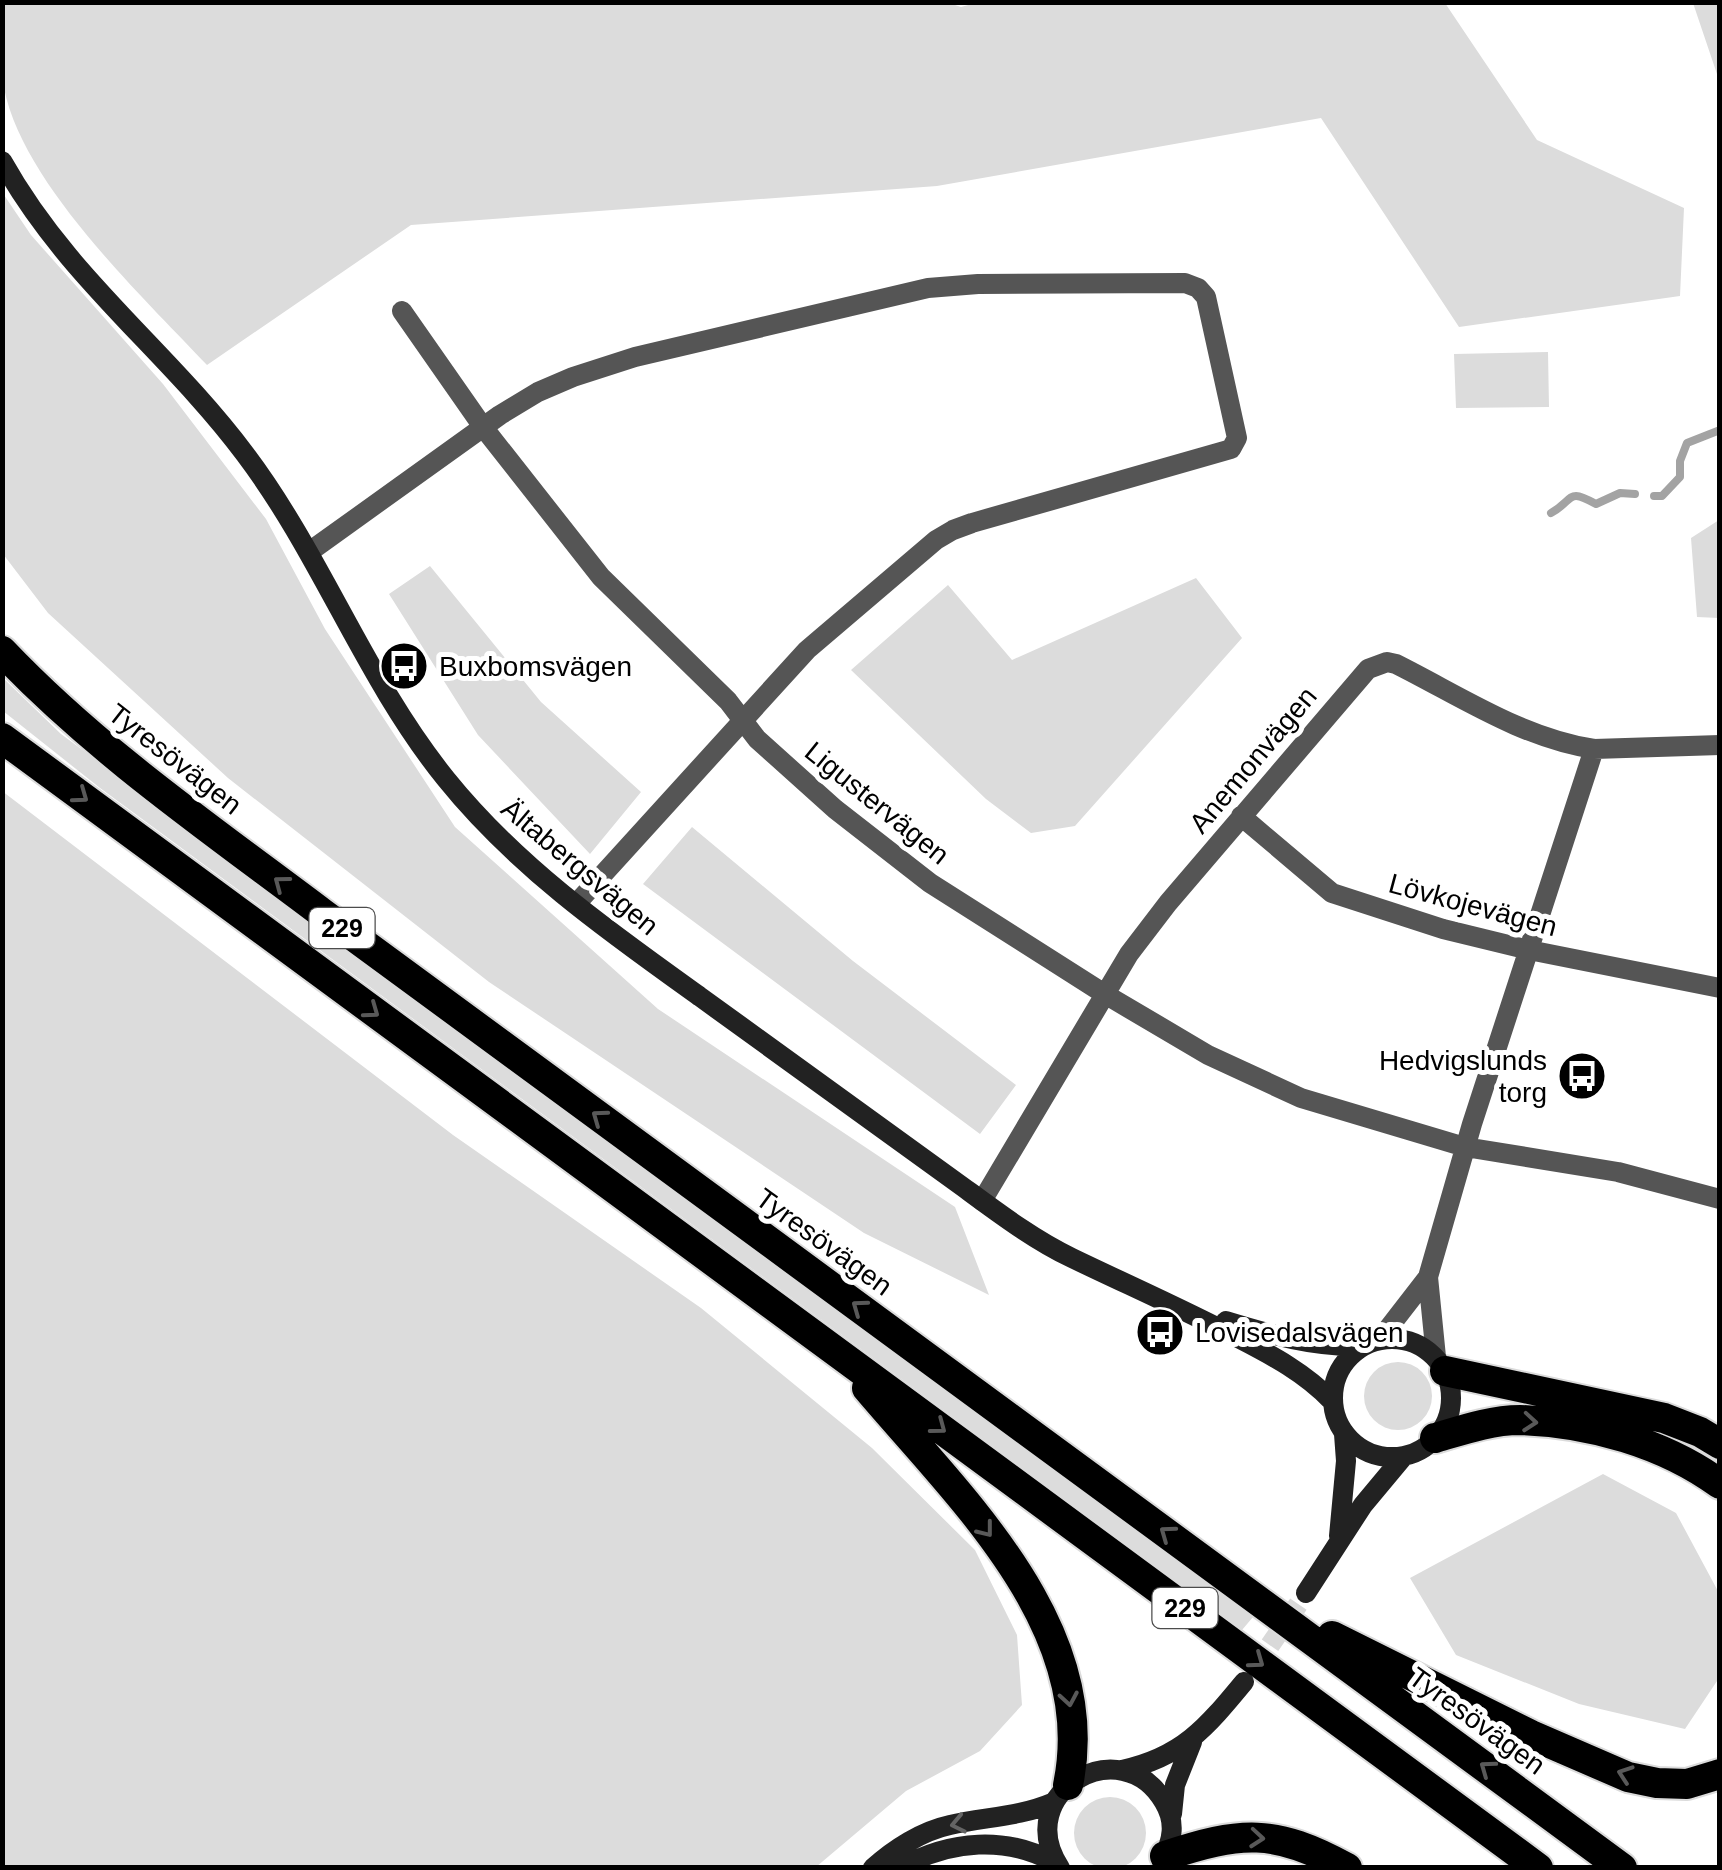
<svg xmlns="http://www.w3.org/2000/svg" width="1722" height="1870" viewBox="0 0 1722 1870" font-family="Helvetica,sans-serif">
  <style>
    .green { fill: #dcdcdc }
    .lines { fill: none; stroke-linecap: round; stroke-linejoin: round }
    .stream { stroke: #a3a3a3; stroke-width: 8 }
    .secondary-tunnel { stroke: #d9d9d9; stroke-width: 20; stroke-dasharray: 20 10; stroke-linecap: butt }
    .highway-casing { stroke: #dbdbdb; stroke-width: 34 }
    .street { stroke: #555; stroke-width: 20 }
    .secondary { stroke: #222; stroke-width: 20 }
    .highway { stroke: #000; stroke-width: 30 }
    .oneway { stroke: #595959 }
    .oneway2 { stroke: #646464 }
    .labels { text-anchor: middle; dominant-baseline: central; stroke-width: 10; stroke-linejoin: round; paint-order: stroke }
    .shield { fill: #fff; stroke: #4c4c4c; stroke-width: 2.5 }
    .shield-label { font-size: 25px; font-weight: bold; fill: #000 }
    .poi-label { font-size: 28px; fill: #000; stroke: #fff; text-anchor: start }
    .street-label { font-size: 28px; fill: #000; stroke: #fff }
  </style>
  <rect width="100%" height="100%" fill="#fff"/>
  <!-- green -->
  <path class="green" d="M949,3l12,4 18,-5 466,1 92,137 147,68 -4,88 -221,31 -138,-209 -384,68 -526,39 -204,140c-66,-70 -184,-181 -203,-277 -4,-27 -2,-58 -1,-85z
    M1693,3h26v77z
    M2,192l29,43 132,149 103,135 59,110 130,198 203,182 297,198 34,88 -125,-62 -375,-251 -261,-204 -180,-165 -45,-59z
    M1548,352l1,55 -93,1 -2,-54z
    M1719,520v98l-22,-1 -6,-79z
    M430,566l111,136 100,90 -51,62 -112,-119 -89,-141z
    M1196,578l46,60 -167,188 -44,7 -45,-34 -135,-129 97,-85 64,75z
    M2,677l59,57 1192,883 -11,13 -1142,-842 -97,-77z
    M2,791l451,344 248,173 171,140 103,102 42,85 5,70 -42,46 -74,40 -90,76h-813z
    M692,827l161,134 163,124 -36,49 -337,-250z
    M1364 1396a34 34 0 1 1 68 0a34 34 0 1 1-68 0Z
    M1603,1474l73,39 43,80v85l-34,51 -106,-25 -123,-49 -46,-77z
    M1074 1833a36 36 0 1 1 72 0a36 36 0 1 1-72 0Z"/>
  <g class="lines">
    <!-- stream -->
    <path class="stream" d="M1654,496h8l18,-19v-16l7,-18 33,-13
      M1551,513c24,-13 15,-26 45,-9l24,-11 15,1"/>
    <!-- secondary-tunnel -->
    <path class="secondary-tunnel" d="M1253,1670l53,-77"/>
    <!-- highway casing -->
    <g class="highway-casing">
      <path id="highway" d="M2,651c95,100 210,179 320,262l1300,955
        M2,738l1536,1130
        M1445,1371l219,47 36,14 20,12
        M867,1388c92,109 234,240 201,397
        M1435,1438c27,-8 56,-18 85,-18 69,2 144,23 200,64
        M1332,1636l199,99 97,42 29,6 30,1 33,-10
        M1165,1856c76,-25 109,-28 182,12"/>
    </g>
    <!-- street -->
    <path class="street" d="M402,311l81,116 118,150 127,124 29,38 78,70 95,74 173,110 105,62 93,43 164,49 153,25 102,27
      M309,552l191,-137 38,-23 35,-15 62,-20 293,-69 50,-4 207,-1 13,5 8,9 31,141 -6,11 -259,74 -19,7 -17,10 -129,110 -231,254
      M1241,816l91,77 111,36 86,21 191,38
      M982,1201l147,-247 39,-51 200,-234 19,-7 9,2c64,32 126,74 198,85l126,-4
      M1428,1277l8,80
      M1380,1339l48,-62 44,-153 122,-375"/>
    <!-- secondary -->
    <path class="secondary" d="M2,161c66,118 165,189 243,293 77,102 120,225 201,325 70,87 162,152 253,217 88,64 176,128 264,191 34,25 71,53 109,71 56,27 113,52 168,81 33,17 65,34 92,62
      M1226,1321c46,14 87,26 135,25
      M1333 1398a59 59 0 1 1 118 0a59 59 0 1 1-118 0Z
      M1339,1536l7,-75 -2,-27
      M1306,1593l57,-88 40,-48
      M1122,1770c60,-13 84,-42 122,-88
      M1172,1814l3,-29 17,-43
      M873,1868c21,-19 49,-37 77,-43 34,-8 69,-8 102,-22
      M900,1868c50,-28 107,-33 157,-4
      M1060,1868c-50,-76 62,-139 104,-66 12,20 9,38 -2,59"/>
    <!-- highway -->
    <use href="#highway" class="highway"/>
  </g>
  <!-- one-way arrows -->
  <defs><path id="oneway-chevron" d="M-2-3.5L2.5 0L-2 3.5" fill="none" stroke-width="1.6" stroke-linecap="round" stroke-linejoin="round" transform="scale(2.5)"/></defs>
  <g class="oneway">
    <use href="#oneway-chevron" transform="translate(81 796) rotate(36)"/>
    <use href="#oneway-chevron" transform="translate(281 883) rotate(-143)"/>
    <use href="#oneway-chevron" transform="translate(372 1011) rotate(36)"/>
    <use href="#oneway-chevron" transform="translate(599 1117) rotate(-144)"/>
    <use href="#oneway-chevron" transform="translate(859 1307) rotate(-144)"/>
    <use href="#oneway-chevron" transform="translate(1530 1422) rotate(5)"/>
    <use href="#oneway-chevron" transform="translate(939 1427) rotate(37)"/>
    <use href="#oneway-chevron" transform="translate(986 1530) rotate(52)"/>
    <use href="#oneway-chevron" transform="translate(1167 1533) rotate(-144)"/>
    <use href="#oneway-chevron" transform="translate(1257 1661) rotate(36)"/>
    <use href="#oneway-chevron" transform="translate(1069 1699) rotate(80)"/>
    <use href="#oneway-chevron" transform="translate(1487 1768) rotate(-144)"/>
    <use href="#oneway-chevron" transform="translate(1625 1774) rotate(-161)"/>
    <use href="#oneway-chevron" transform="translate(1257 1838) rotate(5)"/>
  </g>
  <use class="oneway2" href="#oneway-chevron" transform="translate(958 1824) rotate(168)"/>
  <!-- icons -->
  <defs>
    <g id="bus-disc" transform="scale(2.5)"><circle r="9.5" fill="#000" stroke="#fff"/><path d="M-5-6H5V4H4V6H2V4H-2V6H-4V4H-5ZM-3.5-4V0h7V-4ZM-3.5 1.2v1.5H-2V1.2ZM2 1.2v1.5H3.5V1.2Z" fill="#fff"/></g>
  </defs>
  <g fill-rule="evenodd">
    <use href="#bus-disc" x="404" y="666"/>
    <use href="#bus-disc" x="1582" y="1076"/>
    <use href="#bus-disc" x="1160" y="1332"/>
  </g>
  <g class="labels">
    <!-- shield labels -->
    <g class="shield">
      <rect x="309.5" y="908" width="65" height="40" rx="8"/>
      <rect x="1152.5" y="1588" width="65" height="40" rx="8"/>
    </g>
    <g class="shield-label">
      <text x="342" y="928">229</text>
      <text x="1185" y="1608">229</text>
    </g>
    <!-- poi labels -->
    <g class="poi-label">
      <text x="439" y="666">Buxbomsvägen</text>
      <text x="1547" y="1060" text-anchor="end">Hedvigslunds<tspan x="1547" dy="32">torg</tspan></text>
      <text x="1195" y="1332">Lovisedalsvägen</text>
    </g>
    <!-- street labels -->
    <g class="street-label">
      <text transform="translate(175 759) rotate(38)">Tyresövägen</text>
      <text transform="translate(1253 760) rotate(-50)">Anemonvägen</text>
      <text transform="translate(877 803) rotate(39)">Ligustervägen</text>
      <text transform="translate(580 867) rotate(40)">Ältabergsvägen</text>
      <text transform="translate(1473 905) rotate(15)">Lövkojevägen</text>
      <text transform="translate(824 1242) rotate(36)">Tyresövägen</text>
      <text transform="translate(1477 1721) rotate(36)">Tyresövägen</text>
    </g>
  </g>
  <!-- border -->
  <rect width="1722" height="1870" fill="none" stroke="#000000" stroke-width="10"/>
</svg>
